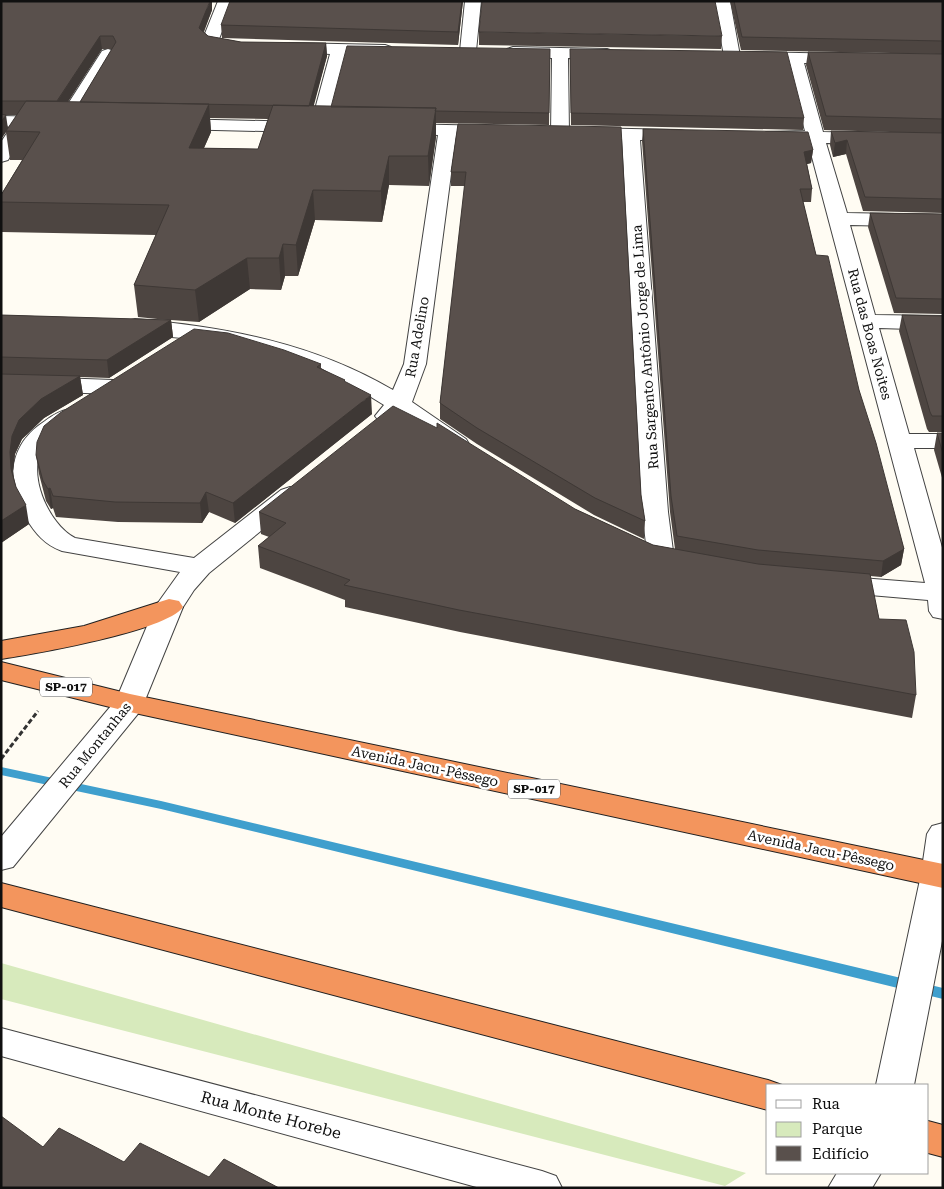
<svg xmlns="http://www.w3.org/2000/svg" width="944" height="1189" viewBox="0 0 944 1189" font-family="'Roboto Serif',serif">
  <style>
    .green { fill: #d7eabc }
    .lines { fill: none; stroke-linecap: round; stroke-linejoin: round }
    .stream { fill: #3f9fcd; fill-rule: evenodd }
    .minor-casing { stroke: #434343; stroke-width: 2 }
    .highway-casing { stroke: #212121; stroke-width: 2 }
    .path { stroke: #323232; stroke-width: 3; stroke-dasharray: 5 2.5; stroke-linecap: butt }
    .minor { fill: #fff; fill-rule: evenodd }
    .highway { fill: #f3955d; fill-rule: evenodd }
    .wall { fill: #4d4541; fill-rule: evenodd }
    .shaded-wall { fill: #3e3835 }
    .building { fill: #59504c; stroke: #3e3835 }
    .labels { text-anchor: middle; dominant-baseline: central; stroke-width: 5; stroke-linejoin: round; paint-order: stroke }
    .shield { fill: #fff; stroke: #585858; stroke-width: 1 }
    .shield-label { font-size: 12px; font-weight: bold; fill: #101010 }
    .street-label { font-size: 14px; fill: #101010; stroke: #fff }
    .near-street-label { font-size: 16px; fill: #101010; stroke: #fff }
  </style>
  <rect width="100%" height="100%" fill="#fffcf3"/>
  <!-- green -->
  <path class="green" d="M1,963l745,210 -21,13 -724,-187z"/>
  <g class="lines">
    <!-- stream -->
    <path class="stream" d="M1,767l160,34 782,187v11l-782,-190 -160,-34z"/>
    <!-- minor casing -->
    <g class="minor-casing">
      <path id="minor" d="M218,1h16l-15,38 29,6 2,3 -2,3c-12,3 -39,1 -46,-10z
        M465,1h16l-5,50 -2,3h-12l-2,-3z
        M714,1h16l10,55 -2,3h-12l-2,-3z
        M290,43l95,2 6,2 2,3 -2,3 -6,2 -39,-1 -18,73 -3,4 -6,1 -7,-3 -8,3 -130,-3 -6,-1 -3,-4 3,-4 6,-1 130,3 7,2 19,-70 -46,-3 -2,-3 2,-3z
        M513,47l94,2 6,2 2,3 -2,3 -6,2 -39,-1 1,75 -3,4 -6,1 -6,-1 -3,-4 1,-75 -45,-3 -2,-3 2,-3z
        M108,49l6,2 2,3 -44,72 -6,1 -6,-1 -2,-3 -3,3 -26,1 -21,33 -7,2v-20l10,-15 -10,-1v-10l48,1 6,1 2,3 45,-70z
        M750,52l100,2 2,4 -2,4 -6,1h-40l19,69 120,3v10l-117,-2 21,70 96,2v12l-93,-2 25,90 68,1v14l-64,-2 30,106h34v14h-29l29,103v68l-10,-2 -4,-6 -1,-11 -93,-8 -10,-2 -4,-6 4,-6 10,-2 90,7 -117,-441 -42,-2 -3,-4 3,-4 39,-1 -18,-69 -43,-1 -2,-4 2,-4z
        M399,124l95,2 6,1 3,4 -3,4 -44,1 -30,228 -14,38 54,37 3,5 -3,5 -9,2 -9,-2 -47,-33c-7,7 -13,7 -22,5l-4,-5 9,-11c-53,-34 -111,-55 -173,-64 -28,-4 -57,-4 -84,-10l-3,-5 3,-5 8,-2c91,8 178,24 258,71l11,-26 34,-229 -45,-2 -3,-4 3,-4z
        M584,128l95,2 6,1 3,4 -3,4 -45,1 28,372 6,47 -4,6 -9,2 -9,-2 -4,-6 -6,-47 -20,-373 -44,-2 -3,-4 3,-4z
        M1,376l112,4 8,2 4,5 -4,5 -8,2 -112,-4z
        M69,409l8,2 4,5c-9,12 -26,17 -36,29 -21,26 4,80 30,93l119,20 87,-68 9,-3 9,3 4,5 -4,5 -90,73 -15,17 -11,17 -42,103 -128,157 -12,3v-33l115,-137 39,-93 25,-35 -118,-21c-17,-6 -27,-18 -36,-33 -21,-37 -17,-74 19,-97 8,-6 15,-10 24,-12z
        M943,823v113l-29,149h-38l45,-210 6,-41 5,-8z
        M1,1028l541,143 14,5 6,12h-82l-479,-132z
        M837,1173h44l-9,15h-44z"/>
    </g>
    <!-- highway casing -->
    <g class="highway-casing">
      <path id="highway" d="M169,599l10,2 4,6c-16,24 -149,47 -182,52v-18l83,-15z
        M1,662l129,32 813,170v24l-813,-176 -129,-32z
        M1,883l767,197 14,5h-14v25l-767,-203z
        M928,1121l15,4v32l-15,-4z"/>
    </g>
    <!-- path -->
    <path class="path" d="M1,759l37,-48"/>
    <!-- minor -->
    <use href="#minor" class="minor"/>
    <!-- highway -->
    <use href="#highway" class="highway"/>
  </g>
  <!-- wall -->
  <path class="wall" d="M1,1l211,9 -8,22 4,4 33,6 85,1 1,13 -14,50 18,1 219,-58 -1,76 -113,-2v14l-7,49 -40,-1 -7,37 -67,-2 -17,56h-13l-4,14 -31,-1 -51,33 -28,-2 2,17 -64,41 -29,-1 3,18 -39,23 -22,21 -7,15 -2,17 1,7 2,9 13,37 -28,19v-228l166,5 -29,-3 -4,-32 22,-50 -154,-3 -1,-7v-30l21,-35h-12l-4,-28 -5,7zM102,49h10l-32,53h-12zM4,115h13l-9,13zM210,118l58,1 -10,30 -54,-1 7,-16z
    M463,1l-5,44 -236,-7 -1,-13z
    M730,1h213v53l-202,-4z
    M479,32l243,4 -1,13 -242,-4z
    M570,49l234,69 -1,12 -232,-5z
    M808,52l135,2v159l-80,-2 -17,-57 -13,3 -3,-12 1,-14 93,2 -100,-3 -18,-65z
    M458,124l183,371 4,26 -1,18 -50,-24 -117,-71 -37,-25v-16l25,-217h-14v-14z
    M643,129l170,21 -2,13 -4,1 5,25 -1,13h-8l13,53 43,135 45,159 -3,16 -20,12 -11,-1 9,43 37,76 -4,23 -452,-86 -115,-25v-7l-85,-32 -2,-22 11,-9 -8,-3 -2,-22 316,-3 78,36 22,4 -5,-37 -28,-371z
    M870,213l73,1v100l-49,-1 -26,-86z
    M902,315l41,1v116h-14l-2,-3 -28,-98z
    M321,364v4l24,14 27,32 -137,109 -26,-11 -7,11 -84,-1 -62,-5 -3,-9 -2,1 -5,-8 -7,-27 -3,-19z
    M937,433h6v48l-9,-31z"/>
  <!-- shaded-wall -->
  <path class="shaded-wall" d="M210,1h2v9l-12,30 -1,-12z
    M462,1h1l-5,44v-13z
    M100,36l2,13 -43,66 -2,-13z
    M326,43l1,13 -17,64 -1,-13z
    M209,104l2,28 -20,45 -2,-29z
    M436,108v29l-7,49 -1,-30z
    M6,115l2,14 -7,10v-17z
    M847,140l-1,14 -13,3 2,-14z
    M813,150l-2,13 -8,2 1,-13z
    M389,156v29l-7,37 -1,-31z
    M313,190l2,30 -17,56 -2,-31z
    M283,244l2,32 -4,14 -2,-32z
    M247,258l3,31 -51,33 -4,-32z
    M171,320l2,17 -64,41 -2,-18z
    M80,376l3,19 -39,23 -22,21 -7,15 -2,17 1,18 -3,-20 -1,-17 2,-16 7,-16 22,-21z
    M371,395l1,19 -137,109 -2,-20z
    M50,488l3,20 -2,1 -3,-20z
    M206,492l3,20 -7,11 -2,-20z
    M26,505l3,19 -28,19v-22z
    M904,549l-3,16 -20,12 2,-16z"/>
  <!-- building -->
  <path class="building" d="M1,1h209l-11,27 9,8 33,6 85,1 -17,63 -229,-4 36,-60 -3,-6h-13l-43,65h-56z
    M230,1h232l-4,31 -237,-7z
    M482,1h233l7,35 -243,-4z
    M734,1h209v40l-201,-4z
    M347,46l203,3 -1,64 -114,-2 1,-3 -105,-1z
    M570,49l217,3 17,66 -233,-5z
    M808,52l135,2v65l-117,-3z
    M26,101l183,3 -20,44 69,1 15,-44 163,3 -8,48h-39l-8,35 -68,-1 -17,55 -13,-1 -4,14h-32l-52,32 -61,-5 35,-80 -168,-3v-7l39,-63 -34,-1z
    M1,114l5,1 -5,7z
    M458,124l163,3 20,368 4,26 -50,-23 -118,-70 -37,-25 26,-231h-15z
    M643,129l165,3 5,18 -9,2 8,37h-12l16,66 12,1 31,134 17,53 28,106 -21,12 -125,-11 -81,-14 -6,-40z
    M831,131l112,2v66l-78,-2 -18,-57 -12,3z
    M870,213l73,1v85l-47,-1z
    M1,315l170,5 -64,40 -106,-3z
    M902,315l41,1v100h-11l-2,-4z
    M194,329l34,4 56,17 37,14 -4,3 28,13 -1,1 27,14 -138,108 -27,-11 -6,11 -85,-1 -62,-6 -3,-8 -2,1 -5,-8 -7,-26 1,-13 7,-16 16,-13z
    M1,374l79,2 -39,23 -22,21 -7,16 -2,16 1,17 5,18 10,18 -25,16z
    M393,406l44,22v-5l138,86 78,36 105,19 112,10 9,45 27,1 8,32 2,43 -457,-85 -115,-25 6,-5 -92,-34 28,-23 -27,-11z
    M937,433h6v21z
    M1,1116l42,31 16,-19 65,34 16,-19 69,34 15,-18 55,29h-278z"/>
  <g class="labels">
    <!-- shield labels -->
    <g class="shield">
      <rect x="40" y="677.5" width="52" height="19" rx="4"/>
      <rect x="508" y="779.5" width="52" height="19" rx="4"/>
    </g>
    <g class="shield-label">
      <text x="66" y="687">SP-017</text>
      <text x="534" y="789">SP-017</text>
    </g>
    <!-- street labels -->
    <g class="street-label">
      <text transform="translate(870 334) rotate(75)">Rua das Boas Noites</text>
      <text transform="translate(417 337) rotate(-80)">Rua Adelino</text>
      <text transform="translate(645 347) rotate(-94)">Rua Sargento Antônio Jorge de Lima</text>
      <text transform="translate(95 745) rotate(-51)">Rua Montanhas</text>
      <text transform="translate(425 766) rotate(12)">Avenida Jacu-Pêssego</text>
      <text transform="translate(821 850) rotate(12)">Avenida Jacu-Pêssego</text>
    </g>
    <!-- near-street labels -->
    <g class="near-street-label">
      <text transform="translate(271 1115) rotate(15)">Rua Monte Horebe</text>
    </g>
  </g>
  <!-- border -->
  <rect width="944" height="1189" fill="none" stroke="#101010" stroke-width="5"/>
  <!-- legend -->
  <rect x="766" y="1084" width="162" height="90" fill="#ffffff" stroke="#9f9f9f"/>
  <rect x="776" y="1100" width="25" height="8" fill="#ffffff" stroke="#9f9f9f"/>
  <text x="812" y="1109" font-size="15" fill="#101010">Rua</text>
  <rect x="776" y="1122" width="25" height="15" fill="#d7eabc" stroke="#9f9f9f"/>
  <text x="812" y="1134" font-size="15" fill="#101010">Parque</text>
  <rect x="776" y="1146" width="25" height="15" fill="#59504c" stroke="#9f9f9f"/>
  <text x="812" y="1159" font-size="15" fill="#101010">Edifício</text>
</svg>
